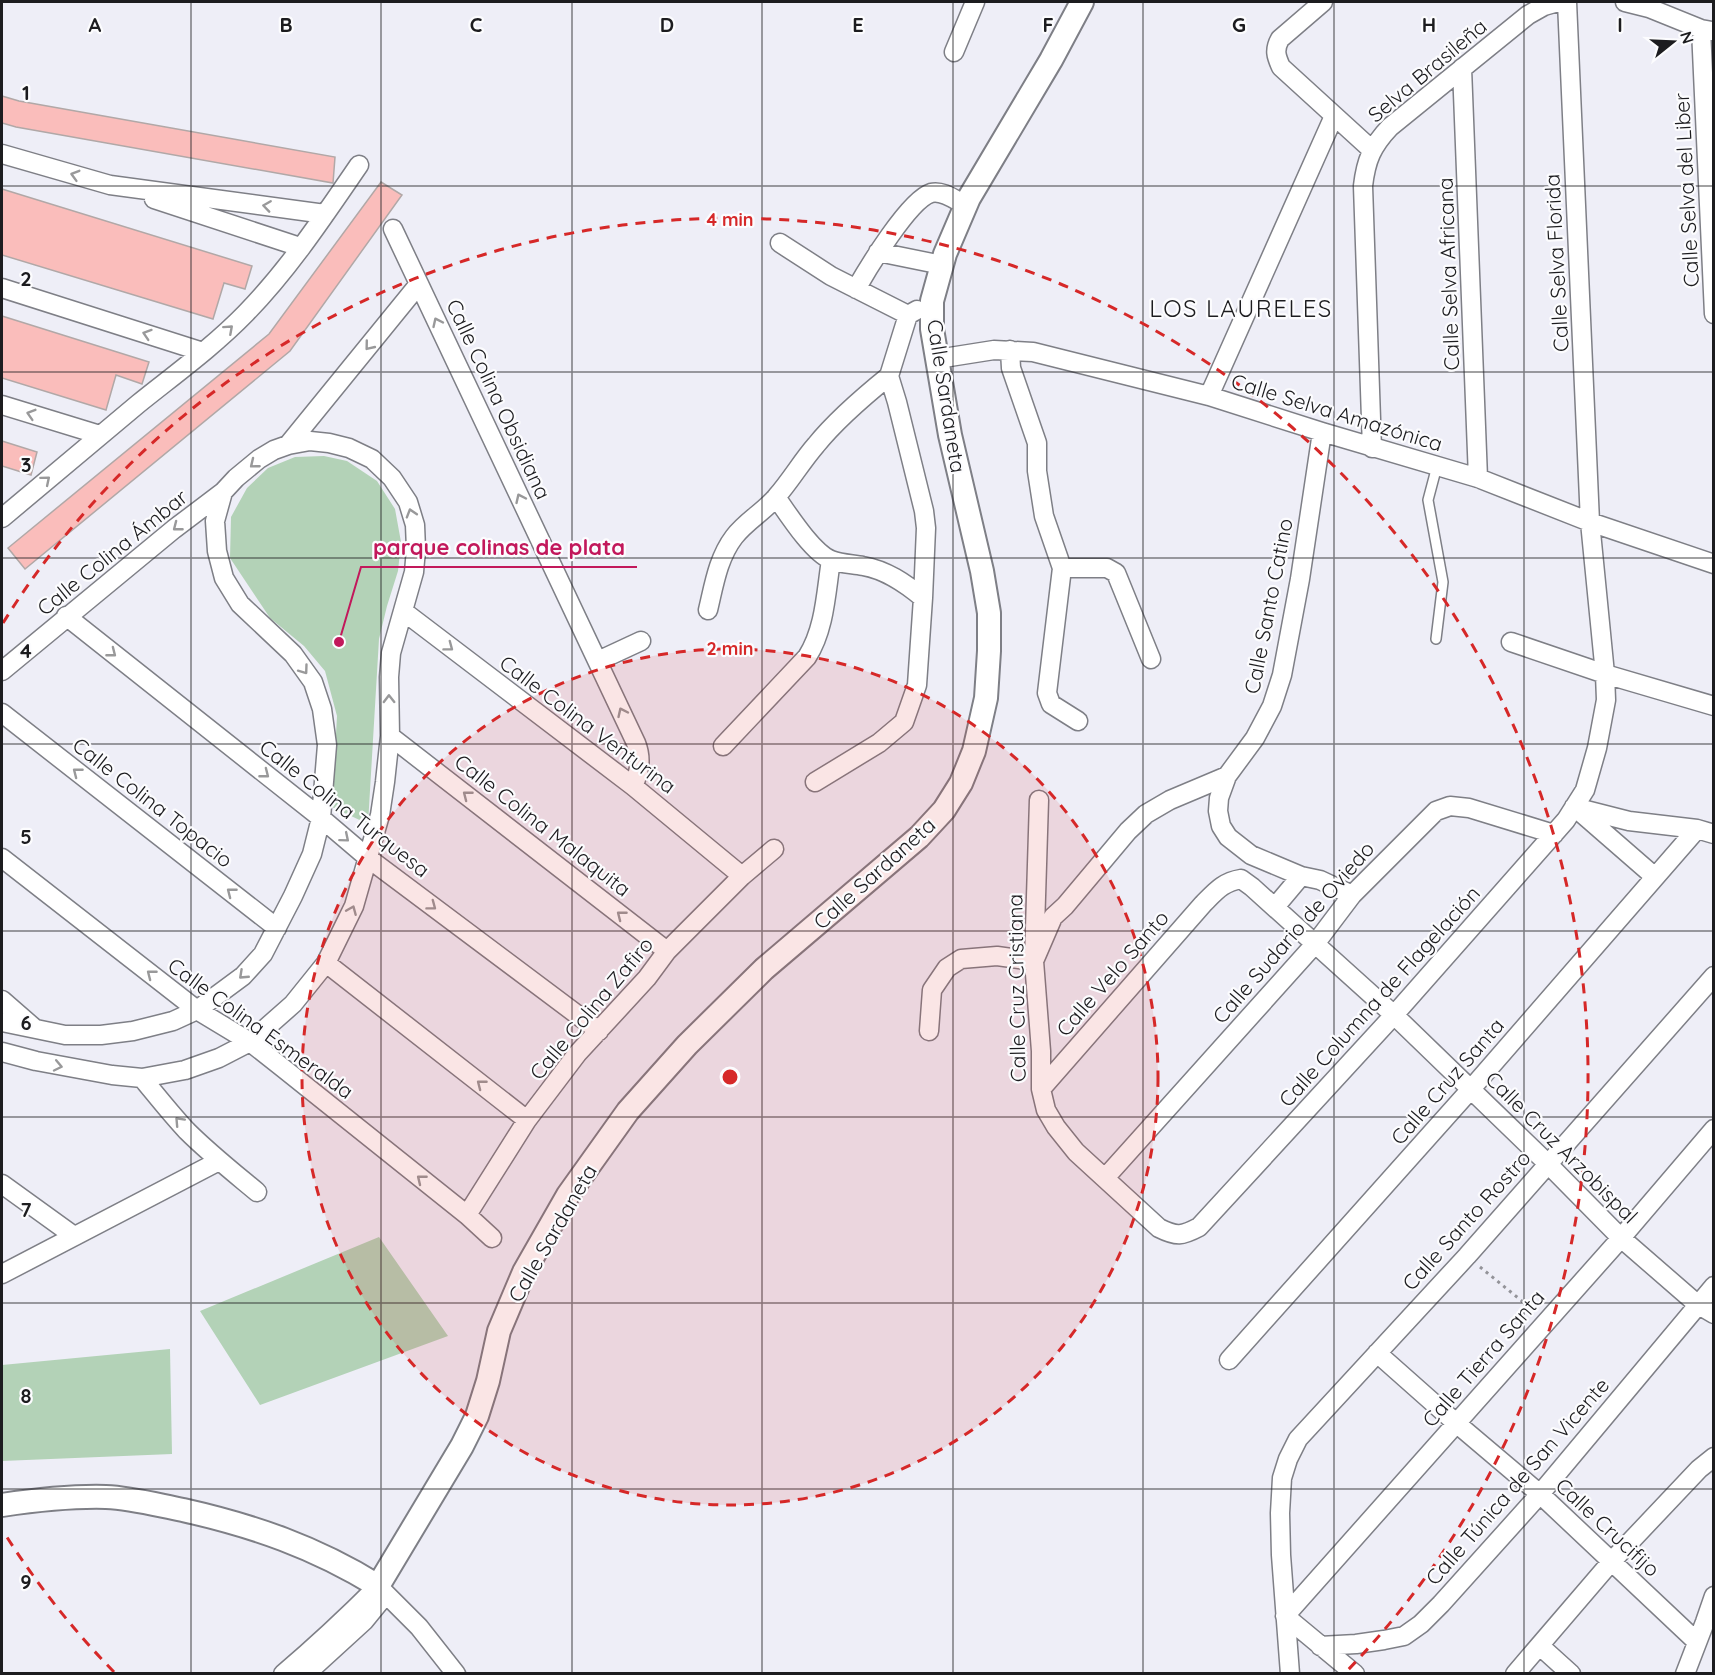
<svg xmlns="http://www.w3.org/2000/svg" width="1715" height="1675" viewBox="0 0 1715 1675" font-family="Quicksand,sans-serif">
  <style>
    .green { fill: #b3d2b7 }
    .building { fill: #fabdbb; stroke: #b1a8a7; stroke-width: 1.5 }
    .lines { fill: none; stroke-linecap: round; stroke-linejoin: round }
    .service-casing { stroke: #7e7f86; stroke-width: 12 }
    .minor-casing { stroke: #7e7f86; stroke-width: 21 }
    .tertiary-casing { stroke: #7e7f86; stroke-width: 26 }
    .path { stroke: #939399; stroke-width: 3; stroke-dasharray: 3 4.5; stroke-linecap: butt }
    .service { stroke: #fff; stroke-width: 9 }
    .minor { stroke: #fff; stroke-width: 18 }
    .tertiary { stroke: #fff; stroke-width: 22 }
    .oneway { stroke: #99999a }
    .grid { fill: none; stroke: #1c1c1f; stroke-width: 1.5; stroke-opacity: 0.55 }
    .ring { fill: none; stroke: #d62828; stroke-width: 3; stroke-dasharray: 10 8 }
    .labels { text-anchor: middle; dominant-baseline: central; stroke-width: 4.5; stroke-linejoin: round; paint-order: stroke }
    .street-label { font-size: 21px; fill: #1c1c1f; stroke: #fcfcfe }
    .quarter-label { font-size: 24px; letter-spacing: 1.5px; fill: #1c1c1f; stroke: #fcfcfe }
    .grid-label { font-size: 20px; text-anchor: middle; font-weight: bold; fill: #1c1c1f; stroke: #fcfcfe; stroke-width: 4.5; stroke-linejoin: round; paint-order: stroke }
    .centre { fill: #d62828; stroke: #fcfcfe; stroke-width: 3 }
    .ring-label { font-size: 18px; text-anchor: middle; font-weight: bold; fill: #d62828; stroke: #fcfcfe; stroke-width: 4.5; stroke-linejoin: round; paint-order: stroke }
    .leader { fill: none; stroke: #c2185b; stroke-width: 2 }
    .callout-dot { fill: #c2185b; stroke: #fcfcfe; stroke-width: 2 }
    .callout-label { font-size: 22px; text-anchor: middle; font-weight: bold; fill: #c2185b; stroke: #fcfcfe; stroke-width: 4.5; stroke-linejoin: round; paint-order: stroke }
  </style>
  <rect width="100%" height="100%" fill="#eeeef7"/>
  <!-- green -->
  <path class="green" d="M324,456l23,5 30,20 18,28 6,33 -3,29 -11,35 -8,33 -11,185 -36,-17 5,-91 -12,-45 -21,-25 -34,-28 -40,-60 1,-41 16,-29 21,-20 27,-11z
    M379,1237l69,99 -188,69 -60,-94z
    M170,1349l2,105 -170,7v-96z"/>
  <!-- building -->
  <path class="building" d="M2,96l17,5 316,56 -2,26 -317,-56 -14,-4z
    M381,182l21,13 -112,156 -265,218 -17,-21 261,-214z
    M2,189l250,77 -7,23 -21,-6 -11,36 -211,-64z
    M2,316l147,46 -7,22 -26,-9 -10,35 -104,-32z
    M2,441l35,11 -6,23 -29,-9z"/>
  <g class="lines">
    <!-- service casing -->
    <g class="service-casing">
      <path id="service" d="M1436,639l7,-57 -15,-82 9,-34"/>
    </g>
    <!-- minor casing -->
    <g class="minor-casing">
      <path id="minor" d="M1323,2l-43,37c-6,11 -4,17 1,28l91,83
        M1625,2l24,6 52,21 11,2
        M1701,29l13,285
        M954,52l21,-50
        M1462,68l16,410
        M2,154l108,31 215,29
        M154,199l146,48
        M393,229l243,514c6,15 4,29 -3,43
        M780,243l51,33 77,39 9,-5
        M878,252l64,13
        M2,288l201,64
        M856,289c12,-21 53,-89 75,-96 12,-3 24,7 34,12
        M1010,350l1,18 26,75v28l7,45 18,52 -15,125 4,11 27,17
        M937,359l57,-9 39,2 176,44 113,36 156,46 112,44 124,42
        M1209,396l125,-280
        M2,405l98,30
        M1322,432l-22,147 -18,96 -10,31 -17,32 -28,38 -8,22 -1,13 3,15 7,11 23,18 50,21 19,4 32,15
        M288,445l131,-161
        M1372,448l-9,-262c3,-26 9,-40 27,-59l138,-112 16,-9 14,-4
        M776,497c12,17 36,55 55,63 10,4 22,4 32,6 23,4 42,17 60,32
        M2,518c45,-38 90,-76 136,-114 36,-29 75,-57 108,-91 43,-44 78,-97 113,-148
        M1062,568h45l9,5 35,86
        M708,610c6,-25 10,-52 26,-73 12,-16 31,-26 43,-41 14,-16 25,-35 39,-51 21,-26 47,-48 73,-69
        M403,611l230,175 109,90
        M66,616l255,202 47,40 231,173
        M1511,642l94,32 109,32
        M598,661l43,-20
        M2,671l172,-142 49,-37
        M2,713l275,215
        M390,736l277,215
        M723,746l84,-89c18,-28 19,-65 24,-97
        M815,782l64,-39 25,-21 13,-37 6,-87 3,-70 -2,-17 -27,-109 -8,-26 19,-61
        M1039,800l-5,161 7,90v38l5,21 10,17 20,25 83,76c18,9 23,8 40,-1l195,-212 172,-195 19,-30 12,-42 9,-48 -1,-26 -15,-152 -23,-520
        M1574,807l55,14 68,8 17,5
        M1578,810l77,67
        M2,858l195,152 53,32 33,26 184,147 25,23
        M1275,907l26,-31
        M326,963l201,157
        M2,1000l31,27
        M2,1022l63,13h36l32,-4 40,-10 24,-11 46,-34 20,-22 30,-58 19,-42 9,-36 6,-73 -5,-36 -9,-27 -20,-28 -53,-50 -16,-26 -7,-27 -2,-30 8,-29 13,-14 23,-19 15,-9 14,-5 22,-4 19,2 20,5 23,11 20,19 16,24 7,23 1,24 -2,23 -23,81 -2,24 1,59 -5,46 -5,33 -26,91 -28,57 -33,41 -43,38 -31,16 -34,12 -43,8 -30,-3 -76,-14 -34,-9
        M929,1031l3,-41 15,-22 14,-9 36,-3 37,5 19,-44 12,-11 63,-75 18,-17 24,-14 57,-24
        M142,1078c15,18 29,36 45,53 22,22 46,41 70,61
        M1041,1089l162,-185c13,-13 20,-22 38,-25l11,8 142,128 153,148 74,75 76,66 17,10
        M1105,1178l210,-234 37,-49 84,-84 14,-5 19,2 85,26
        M2,1184l72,52
        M467,1215l60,-95 50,-66 70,-76 20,-27 75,-75 32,-27
        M2,1274l217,-113
        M1377,1353l79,70 84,71 157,148
        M1229,1360l242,-271 226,-260
        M1285,1616l336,-378 93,-109
        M1285,1616l70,58
        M1320,1646l36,-2 28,-4 20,-4 17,-12 20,-20 99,-110 174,-208
        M1540,1646l31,28
        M283,1674c33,-28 64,-57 95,-88l41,41 37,47
        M306,1674l58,-53 22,-27
        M1290,1674l-9,-119 -1,-42 2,-35 6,-19 10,-20 169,-183 247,-280
        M1515,1674l96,-112 88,-93 15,-12
        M1685,1674l20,-52 9,-26"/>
    </g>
    <!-- tertiary casing -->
    <g class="tertiary-casing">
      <path id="tertiary" d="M2,1505c34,-5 69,-9 104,-8 26,1 51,8 77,13 71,16 132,37 195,76l84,-140 15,-30 11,-35 11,-50 25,-59 44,-77 60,-84 59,-66 77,-76 155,-132 25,-27 17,-27 13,-32 12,-53 3,-47v-38l-7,-42 -32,-136 -18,-106v-28l13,-47 24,-56 82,-138 31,-58"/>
    </g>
    <!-- path -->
    <path class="path" d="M1480,1267l53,43"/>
    <!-- service -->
    <use href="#service" class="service"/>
    <!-- minor -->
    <use href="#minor" class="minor"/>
    <!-- tertiary -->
    <use href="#tertiary" class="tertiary"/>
  </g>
  <!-- one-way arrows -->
  <defs><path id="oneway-chevron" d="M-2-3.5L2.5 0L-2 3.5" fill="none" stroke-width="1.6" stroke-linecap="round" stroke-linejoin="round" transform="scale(1.5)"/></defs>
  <g class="oneway">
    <use href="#oneway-chevron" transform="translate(75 175) rotate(-164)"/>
    <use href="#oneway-chevron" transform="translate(267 206) rotate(-172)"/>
    <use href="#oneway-chevron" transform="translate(437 322) rotate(-115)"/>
    <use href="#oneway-chevron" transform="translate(229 329) rotate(-42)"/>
    <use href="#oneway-chevron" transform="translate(147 334) rotate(-162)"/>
    <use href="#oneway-chevron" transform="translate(369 346) rotate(129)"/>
    <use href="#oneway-chevron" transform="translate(31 414) rotate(-163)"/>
    <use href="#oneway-chevron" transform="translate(254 464) rotate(141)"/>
    <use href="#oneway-chevron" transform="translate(46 480) rotate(-40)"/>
    <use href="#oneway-chevron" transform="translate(520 498) rotate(-115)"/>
    <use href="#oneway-chevron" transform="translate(411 513) rotate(-107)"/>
    <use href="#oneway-chevron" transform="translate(177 527) rotate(142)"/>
    <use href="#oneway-chevron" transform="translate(449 647) rotate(37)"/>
    <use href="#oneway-chevron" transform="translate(112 653) rotate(38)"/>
    <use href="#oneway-chevron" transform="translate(304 670) rotate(54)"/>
    <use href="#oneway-chevron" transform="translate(389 699) rotate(-91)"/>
    <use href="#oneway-chevron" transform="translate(622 712) rotate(-115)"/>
    <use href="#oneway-chevron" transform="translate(77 772) rotate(-142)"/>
    <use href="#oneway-chevron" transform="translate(265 774) rotate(38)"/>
    <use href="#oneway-chevron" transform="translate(467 795) rotate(-142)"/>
    <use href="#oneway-chevron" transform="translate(345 838) rotate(40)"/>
    <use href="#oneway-chevron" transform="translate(231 892) rotate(-142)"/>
    <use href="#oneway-chevron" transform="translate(432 906) rotate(37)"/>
    <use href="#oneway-chevron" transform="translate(352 910) rotate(-67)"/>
    <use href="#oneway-chevron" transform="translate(621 915) rotate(-142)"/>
    <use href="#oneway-chevron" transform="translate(151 974) rotate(-142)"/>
    <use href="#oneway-chevron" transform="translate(243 975) rotate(137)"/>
    <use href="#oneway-chevron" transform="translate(58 1066) rotate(12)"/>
    <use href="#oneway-chevron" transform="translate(481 1084) rotate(-142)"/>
    <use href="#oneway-chevron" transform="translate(179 1121) rotate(-133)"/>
    <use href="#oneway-chevron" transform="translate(421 1179) rotate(-141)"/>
  </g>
  <!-- grid -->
  <path class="grid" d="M191,2v1672M381,2v1672M572,2v1672M762,2v1672M953,2v1672M1143,2v1672M1334,2v1672M1524,2v1672M2,186h1712M2,372h1712M2,558h1712M2,744h1712M2,931h1712M2,1117h1712M2,1303h1712M2,1489h1712"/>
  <!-- distance rings -->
  <circle cx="730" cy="1077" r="428" fill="#d62828" fill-opacity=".12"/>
  <g class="ring">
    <circle cx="730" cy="1077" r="428"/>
    <path d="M114 1672A857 857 0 0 1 3 1531M3 623A857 857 0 1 1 1346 1672"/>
  </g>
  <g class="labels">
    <!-- street labels -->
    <g class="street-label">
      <text transform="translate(1427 70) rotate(-40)">Selva Brasileña</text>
      <text transform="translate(1686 190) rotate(-93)">Calle Selva del Liber</text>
      <text transform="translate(1556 263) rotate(-93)">Calle Selva Florida</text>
      <text transform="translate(1448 274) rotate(-92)">Calle Selva Africana</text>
      <text transform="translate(947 396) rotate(81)">Calle Sardaneta</text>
      <text transform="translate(499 399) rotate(65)">Calle Colina Obsidiana</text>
      <text transform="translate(1337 412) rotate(17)">Calle Selva Amazónica</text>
      <text transform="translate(112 552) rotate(-39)">Calle Colina Ámbar</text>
      <text transform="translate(1268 606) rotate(-79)">Calle Santo Catino</text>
      <text transform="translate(588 724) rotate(37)">Calle Colina Venturina</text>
      <text transform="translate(153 802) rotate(38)">Calle Colina Topacio</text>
      <text transform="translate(345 808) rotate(38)">Calle Colina Turquesa</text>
      <text transform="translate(543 825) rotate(38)">Calle Colina Malaquita</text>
      <text transform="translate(874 873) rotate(-42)">Calle Sardaneta</text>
      <text transform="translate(1293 932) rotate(-49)">Calle Sudario de Oviedo</text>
      <text transform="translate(1112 973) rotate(-49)">Calle Velo Santo</text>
      <text transform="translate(1016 988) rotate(-91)">Calle Cruz Cristiana</text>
      <text transform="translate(1379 996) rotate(-48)">Calle Columna de Flagelación</text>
      <text transform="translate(591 1008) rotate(-50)">Calle Colina Zafiro</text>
      <text transform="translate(261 1028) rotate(36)">Calle Colina Esmeralda</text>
      <text transform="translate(1447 1081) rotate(-49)">Calle Cruz Santa</text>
      <text transform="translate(1562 1147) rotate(45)">Calle Cruz Arzobispal</text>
      <text transform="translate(1466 1220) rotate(-48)">Calle Santo Rostro</text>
      <text transform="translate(552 1233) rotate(-60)">Calle Sardaneta</text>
      <text transform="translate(1483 1358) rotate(-49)">Calle Tierra Santa</text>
      <text transform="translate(1517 1481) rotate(-49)">Calle Túnica de San Vicente</text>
      <text transform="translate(1608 1527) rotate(43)">Calle Crucifijo</text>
    </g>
    <!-- quarter labels -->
    <g class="quarter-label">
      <text x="1241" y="308">LOS LAURELES</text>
    </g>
  </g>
  <g class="grid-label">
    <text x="95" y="32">A</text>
    <text x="286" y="32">B</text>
    <text x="476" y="32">C</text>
    <text x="667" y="32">D</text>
    <text x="858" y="32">E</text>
    <text x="1048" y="32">F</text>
    <text x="1239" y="32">G</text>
    <text x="1429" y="32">H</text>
    <text x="1620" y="32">I</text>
    <text x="26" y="100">1</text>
    <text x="26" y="286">2</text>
    <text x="26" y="472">3</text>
    <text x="26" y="658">4</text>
    <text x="26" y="844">5</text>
    <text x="26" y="1030">6</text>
    <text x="26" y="1217">7</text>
    <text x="26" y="1403">8</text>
    <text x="26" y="1589">9</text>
  </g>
  <circle cx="730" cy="1077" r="9" class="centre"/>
  <g class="ring-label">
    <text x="730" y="226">4 min</text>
    <text x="730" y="655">2 min</text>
  </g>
  <!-- callouts -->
  <path class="leader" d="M339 642L361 567H637"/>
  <circle class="callout-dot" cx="339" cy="642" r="6"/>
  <g class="callout-label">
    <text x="499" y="555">parque colinas de plata</text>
  </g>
  <!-- border -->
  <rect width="1715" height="1675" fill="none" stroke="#1c1c1f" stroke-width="6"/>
  <!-- north arrow -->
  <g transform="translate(1673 42) rotate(72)" stroke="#fcfcfe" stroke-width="4.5" paint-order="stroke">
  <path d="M0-4.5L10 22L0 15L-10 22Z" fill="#1c1c1f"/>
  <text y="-9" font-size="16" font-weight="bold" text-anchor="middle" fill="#1c1c1f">N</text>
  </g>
</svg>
